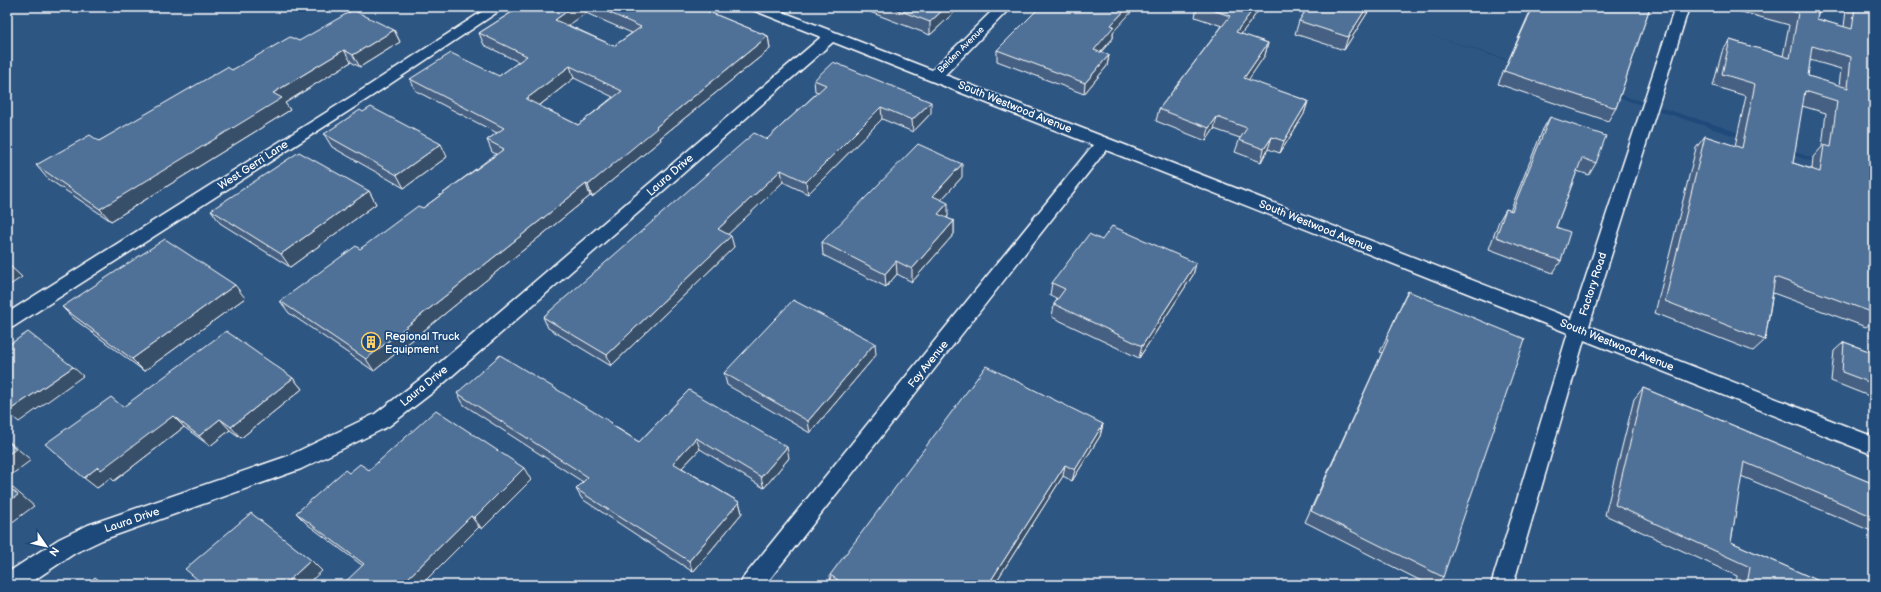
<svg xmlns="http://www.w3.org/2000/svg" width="1881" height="592" viewBox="0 0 1881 592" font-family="'Balsamiq Sans',sans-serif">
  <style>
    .built { fill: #2e5683 }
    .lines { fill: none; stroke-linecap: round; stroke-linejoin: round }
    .street-casing { stroke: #fff; stroke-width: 3 }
    .street { fill: #1f4a7a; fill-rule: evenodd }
    .wall { fill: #456182; stroke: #fff; fill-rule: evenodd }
    .shaded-wall { fill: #384f6a; stroke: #fff }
    .building { fill: #507197; stroke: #fff; fill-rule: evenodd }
    .labels { text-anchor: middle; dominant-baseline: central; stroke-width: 3.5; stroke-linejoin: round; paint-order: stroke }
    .far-street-label { font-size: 9px; fill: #fff; stroke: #1f4a7a }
    .street-label { font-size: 11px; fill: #fff; stroke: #1f4a7a }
    .poi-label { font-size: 11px; fill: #fff; stroke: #1f4a7a; text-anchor: start }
  </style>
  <rect width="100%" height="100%" fill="#1f4a7a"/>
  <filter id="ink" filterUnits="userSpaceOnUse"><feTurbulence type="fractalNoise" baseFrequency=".025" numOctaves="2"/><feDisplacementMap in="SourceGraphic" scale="8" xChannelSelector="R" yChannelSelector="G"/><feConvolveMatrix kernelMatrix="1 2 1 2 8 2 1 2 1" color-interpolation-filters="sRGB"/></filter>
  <g filter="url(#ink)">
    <!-- built -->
    <path class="built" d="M7,7h1867v172l-161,-55 -286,-90 447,148v403h-1867z"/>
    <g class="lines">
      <!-- street casing -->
      <g class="street-casing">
        <path id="street" d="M489,7h16l-130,87 -362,233 -6,2v-16l358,-225z
          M751,7h19l162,63 64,-63h15l-66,68 627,244 103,-312h14l-100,319 285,111v18l-290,-115 -71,245h-22l77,-252 -462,-183 -341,435h-25l3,-7 350,-433 -260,-103 -396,347 -48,37 -88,43 -199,71 -27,13 -48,32h-20v-12l52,-34 29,-14 200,-69 87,-42 48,-37 398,-340 -68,-27z"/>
      </g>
      <!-- street -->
      <use href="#street" class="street"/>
    </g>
    <!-- wall -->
    <path class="wall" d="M520,7h177l71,29 2,13 -110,89 1,2 -69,57 -2,-1 -216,175 -85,-58 -9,-12 80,-52 63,-41 73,-54 -4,-2 -5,-12 10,-7 -81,-42 -6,-12 89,-3 20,-14 -35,-17 -5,-12zM586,13l46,20 -18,13 -46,-21zM574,78l39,19 -35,28 -39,-19z
      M857,7h103l-30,28z
      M1197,7h64l-20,27 27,9 -3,12 -17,25 60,21 -4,13 -24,39 -12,-4 -7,13 -26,-10 5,-14 -26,-9 -8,12 -50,-20 3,-12 63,-83 -27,-9z
      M1308,7h63l-27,43 -49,-16 4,-13z
      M1532,7h118l-34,101 -8,13 -110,-37z
      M1732,7h87l-2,12 27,8 2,-17 2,-3h26v313l-8,7 -93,-34 -8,47 -12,11 -98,-38 41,-165 9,-12 30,10 11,-50 -33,-10 9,-34 8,-12 53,16 6,-31 -58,-16zM1810,60l31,9 -2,17 -31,-10zM1802,106l24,7 -4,34 -9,10 -1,12 -19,-6z
      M394,30l6,12 -40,25 -9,-5 -66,41 5,7 -179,111 -64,-43 -11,-13 63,-24 133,-71 67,-29z
      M1113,32v6l-12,14 8,3 -2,11 -23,28 -87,-33v-11z
      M814,80l117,33 -18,19 -31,-13 -74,75 -25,-12 -55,52 6,13 -123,119 -63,-38 -5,-11 224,-178 51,-47 -3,-1z
      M1550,117l46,46 -7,12 -12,-4 -21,56 5,34 -8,12 -64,-24 10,-28 7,-12 4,2 33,-82z
      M324,134l123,23 -43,31 -72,-41z
      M962,177l-21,23 7,16 -1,2 7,3v13l-42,48 -15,-8 -11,13 -63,-32 -1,-13z
      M369,191l7,13 -86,63 -70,-44 -9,-13z
      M1102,240l94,23 -3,12 -54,83 -87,-41 2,-13 4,-5 -8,-4 2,-12z
      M1408,291l35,286 -7,8h-7l-124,-63 77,-169 -2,-1 22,-49z
      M245,298l-101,73 -70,-52 -12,-12z
      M1844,342l30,11v45l-43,-17 3,-30z
      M876,355l-66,78 -83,-48 -3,-12z
      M293,378l9,11 -61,49 -11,-8 -20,16 -26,-19 -70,54 -3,-3 -14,10 26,-81z
      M1643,388l231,96v44l-3,3 -130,-55 -10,66 97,43h-92l1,-9 -132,-61 29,-116z
      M689,390l100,68 -25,30 -64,-39 -18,19 57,34 3,11 -49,59 -111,-73 -6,-10 7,-7 -119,-77 -7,-12 157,33 25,16z
      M1103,424l-3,12 -28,45 -9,-5 -69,109h-163l-1,-10z
      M369,470l162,10 -49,49 -3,-2 -116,39 -56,-42 -11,-11 53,-40z"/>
    <!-- shaded-wall -->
    <path class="shaded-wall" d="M573,7h11l2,6 -27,19 -4,-12z
      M946,7h14l-30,28v-13z
      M1128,7h8l-23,25v6l-20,23 1,-11 17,-25z
      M1255,7h6l-28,38 3,-13z
      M1367,7h4l-27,43 4,-13z
      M394,30l6,12 -40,25 -7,-12z
      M768,36l2,13 -110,89 1,2 -69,57 -4,-12 68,-58z
      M1268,43l-3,12 -24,36 3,-13z
      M344,50l7,12 -66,41 5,7 -179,111 -11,-12 173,-116z
      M1109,55l-2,11 -23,28 1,-11z
      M570,66l4,12 -43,34 -5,-13z
      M1308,101l-4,13 -24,39 4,-12z
      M931,102v11l-18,19 -1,-12z
      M881,107l1,12 -74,75 -2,-12z
      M1217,117l-3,12 -8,12 3,-13z
      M1272,137l-4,12 -7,13 3,-13z
      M441,144l6,13 -43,31 -7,-13z
      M962,164v13l-29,32v-13z
      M781,170l2,12 -62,59 -3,-12z
      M586,184l4,12 -216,175 -8,-12z
      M369,191l7,13 -86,63 -9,-13z
      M948,203v13l-10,11v-13z
      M954,221v13l-42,48v-13z
      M731,236l3,11 -123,119 -4,-11z
      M896,261l1,13 -11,13 -1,-13z
      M1196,263l-3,12 -54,83 3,-12z
      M9,265l13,12 -15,10v-21z
      M235,285l10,13 -101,73 -12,-12z
      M875,343l1,12 -66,78 -2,-12z
      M73,367l10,9 -64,46 -12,-10z
      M293,378l9,11 -61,49 -10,-11z
      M173,416l11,11 -70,54 -3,-3 -14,10 -13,-10 14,-11z
      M220,419l10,11 -20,16 -11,-10z
      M1103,424l-3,12 -28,45 3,-11z
      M696,438l4,11 -23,24 -4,-10z
      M7,440l24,20 -24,18z
      M787,447l2,11 -25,30 -3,-11z
      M1065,465l-2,11 -69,109h-6z
      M524,468l7,12 -49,49 -8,-11z
      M7,483l27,23 -27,20z
      M739,502l3,11 -49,59 -4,-11z
      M471,516l8,11 -58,58h-20z
      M311,560l11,11 -16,14h-22z"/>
    <!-- building -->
    <path class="building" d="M520,7h53l-18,13 59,26 27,-19 -44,-20h100l71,29 -112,91 1,1 -69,57 -2,-1 -220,175 -86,-58 76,-55 4,3 58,-43 5,2 81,-59 -17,-9 17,-12 -94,-49 41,-26 48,23 28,-20 -48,-23zM570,66l52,25 -44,34 -52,-26z
      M890,7h56l-16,15z
      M1040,7h88l-17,18 3,1 -20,24 15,5 -24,28 -88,-33z
      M1204,7h51l-19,25 32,11 -24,35 64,23 -24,40 -12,-4 -8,12 -25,-9 8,-12 -30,-11 -8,11 -50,-19 71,-93z
      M1308,7h59l-19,30 -49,-16z
      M1533,7h117l-34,101 -112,-37z
      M1777,7h42l-2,12 35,10 3,-22h19v306l-99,-36 -10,63 -100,-39 40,-165 37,12 13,-64 -33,-10 8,-34 60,18 8,-45zM1812,46l39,11 -3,31 -40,-12zM1805,91l32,10 -6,46 -7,-2 -4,27 -27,-9z
      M353,10l41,20 -41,25 -9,-5 -71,43 9,5 -182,111 -64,-44 54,-30 9,6 128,-74 5,3 58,-33 9,4z
      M833,62l98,40 -19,18 -31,-13 -75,75 -25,-12 -63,59 13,7 -124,119 -64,-38 211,-184 13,6 59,-54 -12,-5z
      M371,107l70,37 -44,31 -73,-41 36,-24 3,2z
      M1550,117l56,19 -10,27 -14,-5 -26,69 14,5 -9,29 -65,-24 10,-28 6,2z
      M918,144l44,20 -29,32 15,7 -10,11 16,7 -42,48 -16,-8 -11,13 -63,-32z
      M299,152l70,39 -88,63 -70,-44z
      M1112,226l84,37 -54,83 -88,-42 11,-15 -13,-6 37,-49 13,6z
      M165,239l70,46 -103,74 -70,-52z
      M1408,291l117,48 -82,238 -132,-66 77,-171 -2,-1z
      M793,300l82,43 -67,78 -84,-48z
      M226,331l67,47 -62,49 -11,-8 -21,17 -26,-20 -72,54 -3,-3 -14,11 -39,-34 66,-47 12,10z
      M28,332l45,35 -66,45v-66z
      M1844,342l30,11v31l-32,-12z
      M500,355l112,68 -2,1 29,18 50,-52 98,57 -26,30 -65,-39 -23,25 66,39 -50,59 -113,-72 12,-12 -131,-84z
      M986,366l117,58 -28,46 -10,-5 -77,120h-142l-16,-10z
      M1643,388l231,96v33l-130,-55 -13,80 97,43h-81l3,-18 -135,-62z
      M436,410l88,58 -50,50 -3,-2 -70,69h-59l22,-21 -68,-51 49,-43 4,3 11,-9 9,6z
      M7,441l9,8 -9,6z
      M7,485l11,10 -11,8z
      M251,513l60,47 -27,25h-80l-19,-16z
      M95,577l10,8h-19z
      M78,581l4,4h-9z"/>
  </g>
  <!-- icons -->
  <defs>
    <g id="building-ring" transform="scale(1)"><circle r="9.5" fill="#1f4a7a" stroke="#ffd166" stroke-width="1.5"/><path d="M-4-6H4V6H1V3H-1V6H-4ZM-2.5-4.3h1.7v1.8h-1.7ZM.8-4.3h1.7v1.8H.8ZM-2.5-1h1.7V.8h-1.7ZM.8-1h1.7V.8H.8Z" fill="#ffd166"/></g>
  </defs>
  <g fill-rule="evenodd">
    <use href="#building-ring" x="371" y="342"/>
  </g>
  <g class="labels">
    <!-- far-street labels -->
    <g class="far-street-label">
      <text transform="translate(961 50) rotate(-45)">Belden Avenue</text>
    </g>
    <!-- street labels -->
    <g class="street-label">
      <text transform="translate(1015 107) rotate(22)">South Westwood Avenue</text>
      <text transform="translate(253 165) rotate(-33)">West Gerri Lane</text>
      <text transform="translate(670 175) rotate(-41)">Laura Drive</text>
      <text transform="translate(1316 226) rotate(22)">South Westwood Avenue</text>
      <text transform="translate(1593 284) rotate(-72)">Factory Road</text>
      <text transform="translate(1617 345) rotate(22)">South Westwood Avenue</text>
      <text transform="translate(928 364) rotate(-51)">Fay Avenue</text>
      <text transform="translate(424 386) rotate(-39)">Laura Drive</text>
      <text transform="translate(132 520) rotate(-19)">Laura Drive</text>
    </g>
    <!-- poi labels -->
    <g class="poi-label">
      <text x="385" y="336">Regional Truck<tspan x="385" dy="13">Equipment</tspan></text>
    </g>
  </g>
  <!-- margin -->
  <rect width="1881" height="592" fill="none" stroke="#1f4a7a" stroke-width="24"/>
  <rect x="12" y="12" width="1857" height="568" fill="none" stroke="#fff" stroke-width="1.5" filter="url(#ink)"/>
  <!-- north arrow -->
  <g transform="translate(46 546) rotate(124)" stroke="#1f4a7a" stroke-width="3" paint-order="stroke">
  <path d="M0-3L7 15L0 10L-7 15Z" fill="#ffffff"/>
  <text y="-6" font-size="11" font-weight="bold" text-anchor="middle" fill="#ffffff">N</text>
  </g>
</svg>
